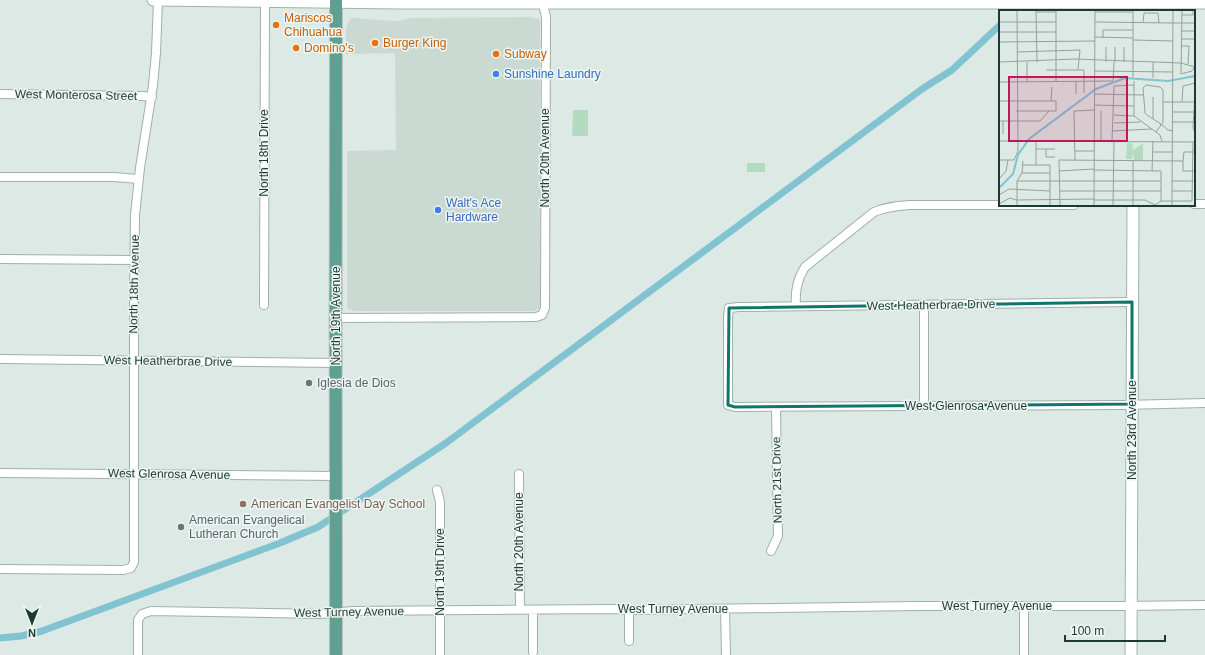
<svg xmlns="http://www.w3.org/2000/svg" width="1205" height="655" viewBox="0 0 1205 655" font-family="Arial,sans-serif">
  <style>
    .built { fill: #cbd9d3 }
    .green { fill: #b4dbc0 }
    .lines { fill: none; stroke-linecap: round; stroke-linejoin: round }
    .canal { stroke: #82c3d1; stroke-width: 7 }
    .street-casing { stroke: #a0b0ab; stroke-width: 10 }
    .secondary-casing { stroke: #9cb5ac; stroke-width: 13 }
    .primary-casing { stroke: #bcc3c2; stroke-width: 14 }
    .street { stroke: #fff; stroke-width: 8 }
    .secondary { stroke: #fff; stroke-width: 11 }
    .primary { stroke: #60a091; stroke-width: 12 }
    .marked { fill: none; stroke: #0f766e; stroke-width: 3; stroke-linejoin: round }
    .food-dot { fill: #e8710a; stroke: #edf6f2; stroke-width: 1.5 }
    .shop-dot { fill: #3f7fe0; stroke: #edf6f2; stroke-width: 1.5 }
    .worship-dot { fill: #6b7280; stroke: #edf6f2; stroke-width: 1.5 }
    .education-dot { fill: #8d6e63; stroke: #edf6f2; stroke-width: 1.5 }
    .labels { text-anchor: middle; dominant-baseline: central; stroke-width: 3; stroke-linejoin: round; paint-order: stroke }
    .food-label { font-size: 12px; fill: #c56008; stroke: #edf6f2; text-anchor: start }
    .shop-label { font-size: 12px; fill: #366cbe; stroke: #edf6f2; text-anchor: start }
    .street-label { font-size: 12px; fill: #1e3832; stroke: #edf6f2 }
    .worship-label { font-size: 12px; fill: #5b616d; stroke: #edf6f2; text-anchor: start }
    .education-label { font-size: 12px; fill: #785e54; stroke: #edf6f2; text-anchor: start }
    .inset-river { fill: none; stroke: #82c3d1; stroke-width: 2 }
    .inset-road { fill: none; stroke: #91a29d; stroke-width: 1 }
    .view { fill: #c2185b; fill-opacity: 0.15; stroke: #c2185b; stroke-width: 2 }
    .inset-edge { fill: none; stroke: #1e3832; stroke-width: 2 }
  </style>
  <rect width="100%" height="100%" fill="#dde9e4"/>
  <!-- built -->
  <path class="built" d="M530,17l9,2 1,3v283l-1,3 -5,3h-180l-6,-2 -1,-4v-154l49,-1 -1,-97 -49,1v-24l1,-5 2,-4 3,-3h5l20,2 21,1 13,-3z"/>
  <!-- green -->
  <path class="green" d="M573,110h15v26h-16z
    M747,163h18v9h-18z"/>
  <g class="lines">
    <!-- canal -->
    <path class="canal" d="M0,638l21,-2 21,-5 238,-88 38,-16 128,-84 476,-354 30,-19 48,-45"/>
    <!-- street casing -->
    <g class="street-casing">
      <path id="street" d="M0,94l142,2 10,1
        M0,177h114l24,2
        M1194,204h11
        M0,259l134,1
        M1132,302l-393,5 -10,1 -1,9v88l7,2 388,-2 82,-2
        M264,305l1,-304
        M796,306c-1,-15 1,-26 9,-39l69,-55c12,-5 22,-6 35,-7h165
        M336,318l200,-1 6,-2 3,-7 1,-281v-10l-4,-17
        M0,359l336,4
        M924,406v-101
        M0,473l337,3
        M519,474l1,136
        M437,490l3,12v153
        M771,551l7,-15 -2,-129
        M0,569l123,1 8,-2 3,-6v-257l1,-90 5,-47 13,-83 3,-32 2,-53
        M1024,606v49
        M725,609l1,46
        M533,610v42
        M629,610v31
        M138,655v-35l4,-6 9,-3 169,3 33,-3 259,-2 17,1 287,-4h205l84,-1"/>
    </g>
    <!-- secondary casing -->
    <g class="secondary-casing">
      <path id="secondary" d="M153,0l249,3h803
        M1131,655l2,-450"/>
    </g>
    <!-- primary casing -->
    <g class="primary-casing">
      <path id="primary" d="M336,655c1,-218 -2,-437 0,-655"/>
    </g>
    <!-- street -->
    <use href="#street" class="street"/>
    <!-- secondary -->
    <use href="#secondary" class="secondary"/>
    <!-- primary -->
    <use href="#primary" class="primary"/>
  </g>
  <!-- marked area -->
  <path class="marked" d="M1132,302v102l-397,3 -7,-2 1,-97z"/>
  <!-- markers -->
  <g class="food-dot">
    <circle cx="276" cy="25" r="4"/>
    <circle cx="375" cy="43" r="4"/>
    <circle cx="296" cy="48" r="4"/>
    <circle cx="496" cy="54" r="4"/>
  </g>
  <g class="shop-dot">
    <circle cx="496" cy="74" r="4"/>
    <circle cx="438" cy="210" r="4"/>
  </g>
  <g class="worship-dot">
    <circle cx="309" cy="383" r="4"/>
    <circle cx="181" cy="527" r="4"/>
  </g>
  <circle class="education-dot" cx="243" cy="504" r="4"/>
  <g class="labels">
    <!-- food labels -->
    <g class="food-label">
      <text x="284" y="18">Mariscos<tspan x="284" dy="14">Chihuahua</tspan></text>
      <text x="383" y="43">Burger King</text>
      <text x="304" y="48">Domino's</text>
      <text x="504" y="54">Subway</text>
    </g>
    <!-- shop labels -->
    <g class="shop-label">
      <text x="504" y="74">Sunshine Laundry</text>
      <text x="446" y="203">Walt's Ace<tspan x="446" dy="14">Hardware</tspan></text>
    </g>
    <!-- street labels -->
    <g class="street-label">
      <text transform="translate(76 95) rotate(1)">West Monterosa Street</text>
      <text transform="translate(264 153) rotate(-90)">North 18th Drive</text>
      <text transform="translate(545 158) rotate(-90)">North 20th Avenue</text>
      <text transform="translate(134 284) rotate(-89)">North 18th Avenue</text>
      <text transform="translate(931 305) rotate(-1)">West Heatherbrae Drive</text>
      <text transform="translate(336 316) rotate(-90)">North 19th Avenue</text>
      <text transform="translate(168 361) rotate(1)">West Heatherbrae Drive</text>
      <text x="966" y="406">West Glenrosa Avenue</text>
      <text transform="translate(1132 430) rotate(-90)">North 23rd Avenue</text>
      <text transform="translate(169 474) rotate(1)">West Glenrosa Avenue</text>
      <text transform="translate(777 480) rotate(-91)">North 21st Drive</text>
      <text transform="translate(519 542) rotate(-90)">North 20th Avenue</text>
      <text transform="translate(440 572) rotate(-90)">North 19th Drive</text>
      <text x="997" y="606">West Turney Avenue</text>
      <text x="673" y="609">West Turney Avenue</text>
      <text transform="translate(349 612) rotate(-1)">West Turney Avenue</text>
    </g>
    <!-- worship labels -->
    <g class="worship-label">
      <text x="317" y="383">Iglesia de Dios</text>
      <text x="189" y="520">American Evangelical<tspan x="189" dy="14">Lutheran Church</tspan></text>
    </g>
    <!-- education labels -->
    <g class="education-label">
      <text x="251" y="504">American Evangelist Day School</text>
    </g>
  </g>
  <!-- overview -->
  <g transform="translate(999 10)">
    <rect width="196" height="196" fill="#dde9e4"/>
    <path d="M128,133h5l1,7 10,-7v17h-9l-1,-8 -1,7h-6z" fill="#b4dbc0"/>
    <path class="inset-river" d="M0,178l14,-14 5,-19 11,-16 67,-50 29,-11 43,3 27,-5"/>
    <path class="inset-road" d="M37,0l1,52M57,0v71M134,0v67M37,2h20M96,2h38M183,5h11v-5M0,12h57M96,12l78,1M144,12l1,-9h14l1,10M174,13h22M182,21h14M0,22h57M96,27l38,1M104,28v-8h30M182,29h14M134,30l40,1M0,32l96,-1M182,36h8l-1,18M18,42l63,-2 -2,19M0,52l76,-3 106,4 14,4M28,52v19M107,52v-15M116,52v-15M125,52v-15M154,52v16M47,60h38v23M95,61l79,1M182,64l1,-64M182,64l11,-3 3,-5M77,71v13M135,71v35M0,72l114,-1 1,-19M196,83l-2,35 2,4M95,84l49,1M0,91h57v10h-40M52,91l1,-14M164,92h32M183,92l1,-16 12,-3M95,95l40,1M174,102h22M115,105l20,1M135,106l26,19 2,6M154,109v-22M0,111h41l9,-10M4,111v13M174,112h22M115,113l26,-1M113,121l40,-2M157,122l5,-7 2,-2v-33l-3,-3 -14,-2 -3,3 2,25 2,2 14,9v1h1l6,5 5,1M0,131l196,1M102,131v-30M113,131l2,-55 20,-1M37,139h19M47,139v8h9M76,141h19M154,142h19M196,142h-11l-1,9v10h12M0,150h15l4,-9 -1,-141M76,150l-1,-49 20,-1M24,155h27v41M37,155v-24M95,160l67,1v30M60,161l35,-2M153,161l1,-30M23,163h28M0,169l7,-8 2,-11M18,171h144M173,171h23M61,181h101M173,181h20M0,185l10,-6 41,2M95,190h51l10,5M0,194l11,-6 6,2 78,-1M18,196v-25l5,-8 1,-12M61,196l-1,-46 124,1M95,196l1,-196M114,196l1,-65M134,196v-45M155,196l7,-5h31l1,-59M173,196l1,-196"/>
    <path class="view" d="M10,67h118v64h-118z"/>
    <rect width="196" height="196" class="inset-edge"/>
  </g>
  <!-- north arrow -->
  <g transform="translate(32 623) rotate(180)" stroke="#edf6f2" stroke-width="3" paint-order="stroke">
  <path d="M0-3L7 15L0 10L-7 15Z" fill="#1e3832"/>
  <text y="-6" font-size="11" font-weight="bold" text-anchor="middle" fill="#1e3832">N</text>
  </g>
  <!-- scale -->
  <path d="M1065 635v6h100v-6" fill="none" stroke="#1e3832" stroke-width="2"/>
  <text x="1071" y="635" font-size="12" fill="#1e3832" stroke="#edf6f2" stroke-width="3" paint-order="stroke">100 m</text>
</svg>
